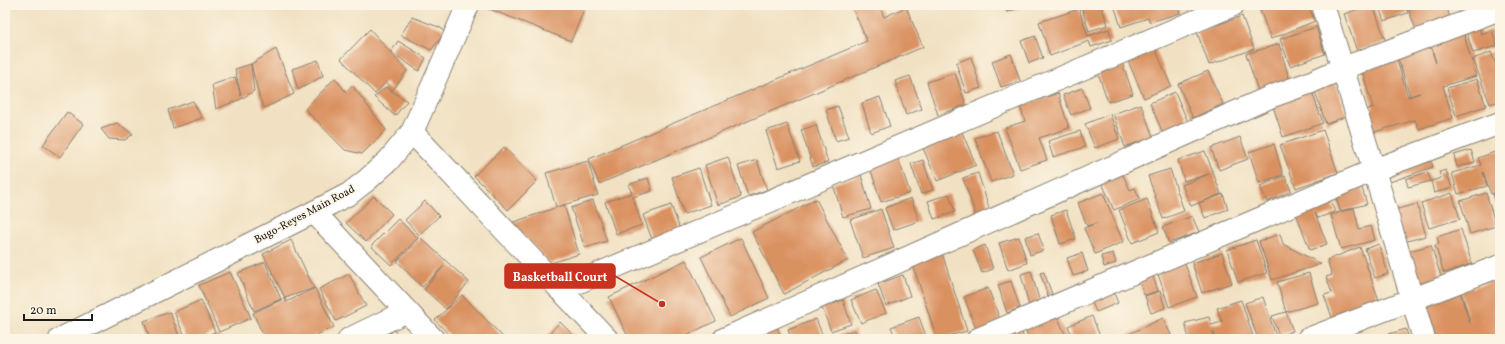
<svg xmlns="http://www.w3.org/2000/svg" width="1505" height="344" viewBox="0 0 1505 344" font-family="Vollkorn,serif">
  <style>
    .building { fill: #da9161 }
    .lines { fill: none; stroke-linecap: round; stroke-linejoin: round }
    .minor-casing { stroke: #867e6f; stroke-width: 24 }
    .tertiary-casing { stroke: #867e6f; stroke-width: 24 }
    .minor { stroke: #fff; stroke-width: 22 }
    .tertiary { stroke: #fff; stroke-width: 22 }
    .labels { text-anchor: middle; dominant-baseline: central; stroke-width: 3.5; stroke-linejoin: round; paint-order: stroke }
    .street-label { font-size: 11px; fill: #1c1c1c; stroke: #fcf5e5 }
    .leader { fill: none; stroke: #c8321e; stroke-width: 1.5 }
    .callout-dot { fill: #c8321e; stroke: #fcf5e5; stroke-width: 1.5 }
    .callout { fill: #c8321e; stroke: #c8321e; stroke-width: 1.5 }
    .callout-label { font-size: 12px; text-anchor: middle; font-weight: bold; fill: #fff }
  </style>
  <rect width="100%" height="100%" fill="#fcf5e5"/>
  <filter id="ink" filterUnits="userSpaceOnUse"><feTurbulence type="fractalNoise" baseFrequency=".025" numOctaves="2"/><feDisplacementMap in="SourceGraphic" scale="8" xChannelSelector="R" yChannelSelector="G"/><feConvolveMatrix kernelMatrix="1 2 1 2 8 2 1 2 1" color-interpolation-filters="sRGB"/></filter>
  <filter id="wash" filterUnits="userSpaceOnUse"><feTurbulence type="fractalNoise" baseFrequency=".012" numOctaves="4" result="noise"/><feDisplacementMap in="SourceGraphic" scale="16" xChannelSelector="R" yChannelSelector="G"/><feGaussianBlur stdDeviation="0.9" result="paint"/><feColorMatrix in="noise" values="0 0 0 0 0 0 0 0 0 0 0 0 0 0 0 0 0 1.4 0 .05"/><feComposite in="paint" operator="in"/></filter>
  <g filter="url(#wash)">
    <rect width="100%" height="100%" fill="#f1e1c2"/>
    <g id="blocks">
      <!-- building -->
      <path class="building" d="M488,5h98l-15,36 -84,-33z
        M851,5h28l5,12 22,-10 17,40 -324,137 -10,-25 278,-118z
        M1005,5h13l1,3 -12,4z
        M1101,5l7,20 -19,6 -8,-25z
        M1114,5h63l3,8 -30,9 -2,-4 -27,9z
        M1258,5h50l7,16 -44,18z
        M1370,5h3l13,37 -29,9 -13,-37z
        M1378,5h27l3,8 -24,8z
        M1407,5h39l4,13 -34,12z
        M1079,9l9,27 21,-7 3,11 -21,7 -2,-6 -39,15 -11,-34z
        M1242,16l12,33 -45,16 -12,-33z
        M412,17l29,11 4,5 -14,17 -30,-15z
        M1478,24l3,10 11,-4 5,16 -24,7 -8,-26z
        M1316,27l9,27 -35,12 -10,-27z
        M1462,28l14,48 -33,10 10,32 -34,11 -4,-9 -47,14 -7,-23 12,-3 -12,-41 35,-10 12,40 12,-4 -10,3 -14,-44 33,-10 7,21 -7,-25z
        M370,29l37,42 -15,20 -6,-9 -11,12 -34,-35z
        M1035,36l8,22 -14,5 -8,-22z
        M398,41l28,17 -7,13 -28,-19z
        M1279,44l11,37 -32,10 -12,-37z
        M1155,48l16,38 -27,12 -16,-37z
        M276,49l18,45 -30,14 -5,-12 -8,-32z
        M1491,52l9,23v26l-10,3 -17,-45z
        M1011,54l9,27 -19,6 -9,-26z
        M971,57l10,31 -15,5 -10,-30z
        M318,60l5,16 -25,14 -6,-21z
        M1122,62l11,32 -25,8 -11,-32z
        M251,64l3,27 -13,8 -25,10 -4,-24 23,-8 6,19 -6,-27z
        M1208,71l15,33 -30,14 -15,-34z
        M955,73l11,32 -28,10 -11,-33z
        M910,76l12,33 -16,6 -11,-34z
        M1333,76l14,40 -21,8 -14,-41z
        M335,78l11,14 6,-7 34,45 -24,24 -17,-4 -40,-41z
        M1477,79l9,27 -30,10 -9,-28z
        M1309,83l14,40 -40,14 -13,-40z
        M386,87l21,14 -12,15 -21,-19z
        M1082,88l8,20 -19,7 -8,-20z
        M1175,92l15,35 -25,11 -15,-35z
        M1058,93l11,35 -30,10 8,22 -27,9 -15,-41 20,-7 -5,-15z
        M880,97l10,29 -19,7 -9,-30z
        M193,101l9,17 -29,10 -5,-18z
        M1141,104l12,33 -28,10 -12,-33z
        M838,106l11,31 -13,4 -10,-31z
        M67,112l16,12 -23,33 -17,-12z
        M1110,114l9,25 -24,9 -10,-24z
        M117,123l16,11 -8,6 -16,-1 -8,-10z
        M787,124l13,37 -22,7 -12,-37z
        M816,125l12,37 -15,5 -12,-37z
        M1323,130l15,43 -42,15 -16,-43z
        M997,131l16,43 -22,8 -16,-44z
        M1080,131l5,16 -32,10 -5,-16z
        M962,132l14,33 -39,16 -14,-33z
        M1240,137l8,22 -29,11 -8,-22z
        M1274,144l9,31 -24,8 -10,-31z
        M504,147l33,34 -29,29 -34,-34z
        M1471,150l4,12 -18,5 -3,-12z
        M1500,150v40l-9,4 -8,-22 4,14 -29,8 -6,-21 29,-8 -3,-7z
        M1205,151l16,43 -30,12 -9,-21 27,-11 -25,7 -6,-21z
        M896,152l14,41 -29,9 -13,-41z
        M1429,154l4,13 -46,16 -5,-14z
        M728,157l13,40 -23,8 -13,-40z
        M757,160l10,30 -19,6 -10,-30z
        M923,160l10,30 -12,4 -10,-30z
        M588,161l10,34 -42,12 -10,-34z
        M699,168l12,37 -27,9 -12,-37z
        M1170,169l14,42 -21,8 -15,-43z
        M1446,170l6,18 -18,5 -3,-12 -23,6 -2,-8 21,-7 4,9 10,-3 -2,-6z
        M978,173l12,38 -14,5 -13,-38z
        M861,175l10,34 -28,8 -10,-33z
        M1123,175l7,15 5,-2 5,11 -26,11 -12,-27z
        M1285,176l6,15 -24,11 -7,-16z
        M648,178l4,13 -19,6 9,28 -26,9 -11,-32 27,-9 -4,-8z
        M1360,182l7,22 -27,7 -6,-21z
        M1500,192v18h-2l-5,-16z
        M1103,193l20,49 -28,12 -11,-26 13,-5 -10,3 -9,-23z
        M1452,193l8,26 -31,9 -8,-25z
        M1486,193l10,33 -26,8 -10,-33z
        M949,194l6,18 -21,7 -6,-18z
        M1223,194l5,15 -23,9 -6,-15z
        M374,196l18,18 -26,28 -20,-19z
        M1329,197l6,15 -17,6 -3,-5 12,31 -17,6 -15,-39z
        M911,198l8,23 -26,9 -8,-22z
        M816,199l32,61 -64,34 -32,-62z
        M1147,199l12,33 -27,11 -13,-33z
        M593,200l14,41 -22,7 -14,-40z
        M425,201l14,15 -20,19 -14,-15z
        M1417,204l9,32 -23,6 -9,-32z
        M564,205l15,49 -28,9 -40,-40z
        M671,205l10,27 -28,10 -10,-27z
        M1354,208l5,21 12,-3 4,14 -34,9 -10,-34z
        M881,209l13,39 -31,10 -13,-38z
        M1066,210l10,29 -16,5 -9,-29z
        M1192,216l7,16 -30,11 -6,-16z
        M1500,217v15h-1l-3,-14z
        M398,219l20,19 -27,27 -20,-19z
        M1461,229l11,35 -28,9 -9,-28 4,-1 -2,-7z
        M1038,233l6,17 -14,5 -5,-18z
        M1280,234l3,10 38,20 -49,16 -13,-39z
        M1019,237l8,26 -19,7 -9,-27z
        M421,238l48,44 -23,27 -22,-20 20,-23 -22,21 -25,-26z
        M741,238l28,60 -39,19 -29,-60z
        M291,240l23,48 -29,10 -22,-44z
        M1256,240l11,33 -29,9 -11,-32z
        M1379,244l9,30 -13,4 -10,-29z
        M985,245l8,24 -11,4 -9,-23z
        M1431,245l10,32 -29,9 -10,-33z
        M1360,247l20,56 -47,17 -9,-25 8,-2 -6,-16 6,-2 -5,-15z
        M941,250l26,81 -30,8 -26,-80z
        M1082,253l6,18 -15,5 -6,-18z
        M1113,253l3,10 -12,4 -3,-11z
        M1222,253l10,30 -30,10 -10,-30z
        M1183,258l14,39 -28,10 -13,-39z
        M686,260l30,61 -38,18h-49l-20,-42z
        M265,262l16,37 -27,12 -16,-38z
        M1031,271l9,32 -11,3 -8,-32z
        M230,272l21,46 -32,14 -20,-47z
        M1044,272l8,22 -4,2 -8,-23z
        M1309,273l9,30 -32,9 -9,-30z
        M349,274l17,32 -30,15 -17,-32z
        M1152,274l6,17 -14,4 -5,-16z
        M903,275l7,21 -24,10 -8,-22z
        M1500,279v60h-24l-1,-3 -5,3h-34l-15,-43 36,-12 13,39 -9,-32z
        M1011,281l9,27 -13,5 -9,-28z
        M1111,286l7,17 -22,9 -7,-17z
        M315,288l19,39 -26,12h-43l-12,-26 32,-15 1,4z
        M988,288l14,37 -24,9 -14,-37z
        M876,290l10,23 -25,10 -10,-23z
        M1160,291l5,17 -14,5 -6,-17z
        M462,295l43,44h-52l-18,-19z
        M1263,297l14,42h-19l-13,-36z
        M201,300l14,32 -16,7h-13l-12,-27z
        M843,300l8,24 -20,7 -9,-23z
        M1241,300l13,39h-38l-3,-8 2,8h-26l-4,-16 24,-6 2,8 11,-3 -5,-14z
        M170,312l10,27h-30l-6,-18z
        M1286,312l7,19 -14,5 -7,-20z
        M1056,313l11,26h-38l-5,-13z
        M1092,316l9,23h-28l-5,-13z
        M919,317l8,22h-31l-5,-12z
        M1163,318l10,21h-44l-2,-4z
        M816,319l8,20h-33l-3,-9z
        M560,322l17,17h-33z
        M1020,326l4,13h-29z
        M777,327l5,12h-30l-1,-2z
        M1406,329l3,10h-37z
        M394,330l6,9h-18z
        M855,330l3,9h-19l-1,-4z
        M218,335l2,4h-12z"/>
    </g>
  </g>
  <g filter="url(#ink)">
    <use href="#blocks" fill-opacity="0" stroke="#867e6f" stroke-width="1"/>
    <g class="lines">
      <!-- minor casing -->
      <g class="minor-casing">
        <path id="minor" d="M1323,5l51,165 50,169
          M412,132l195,207
          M314,212l119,127
          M560,290l673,-285
          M349,339l58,-28
          M724,339l546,-242 39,-14 32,-14 159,-60
          M978,339l396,-169 126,-47
          M1308,339l192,-73"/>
      </g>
      <!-- tertiary casing -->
      <g class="tertiary-casing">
        <path id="tertiary" d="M60,339l254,-127 35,-18 18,-14 22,-20 23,-28 56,-127"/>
      </g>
      <!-- minor -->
      <use href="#minor" class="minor"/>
      <!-- tertiary -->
      <use href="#tertiary" class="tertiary"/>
    </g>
  </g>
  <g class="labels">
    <!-- street labels -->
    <g class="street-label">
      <text transform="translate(305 215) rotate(-28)">Bugo-Reyes Main Road</text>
    </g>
  </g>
  <!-- callouts -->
  <path class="leader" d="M662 304L615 276"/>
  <circle class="callout-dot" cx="662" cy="304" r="4"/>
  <rect class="callout" x="505" y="264" width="110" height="24" rx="4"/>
  <g class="callout-label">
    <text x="560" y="281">Basketball Court</text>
  </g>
  <!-- margin -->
  <rect width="1505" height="344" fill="none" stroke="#fcf5e5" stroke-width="20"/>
  <!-- scale -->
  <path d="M24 314v6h68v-6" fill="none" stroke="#1c1c1c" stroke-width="2"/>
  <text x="30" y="314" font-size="12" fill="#1c1c1c" stroke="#fcf5e5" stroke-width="3" paint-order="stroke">20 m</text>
</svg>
